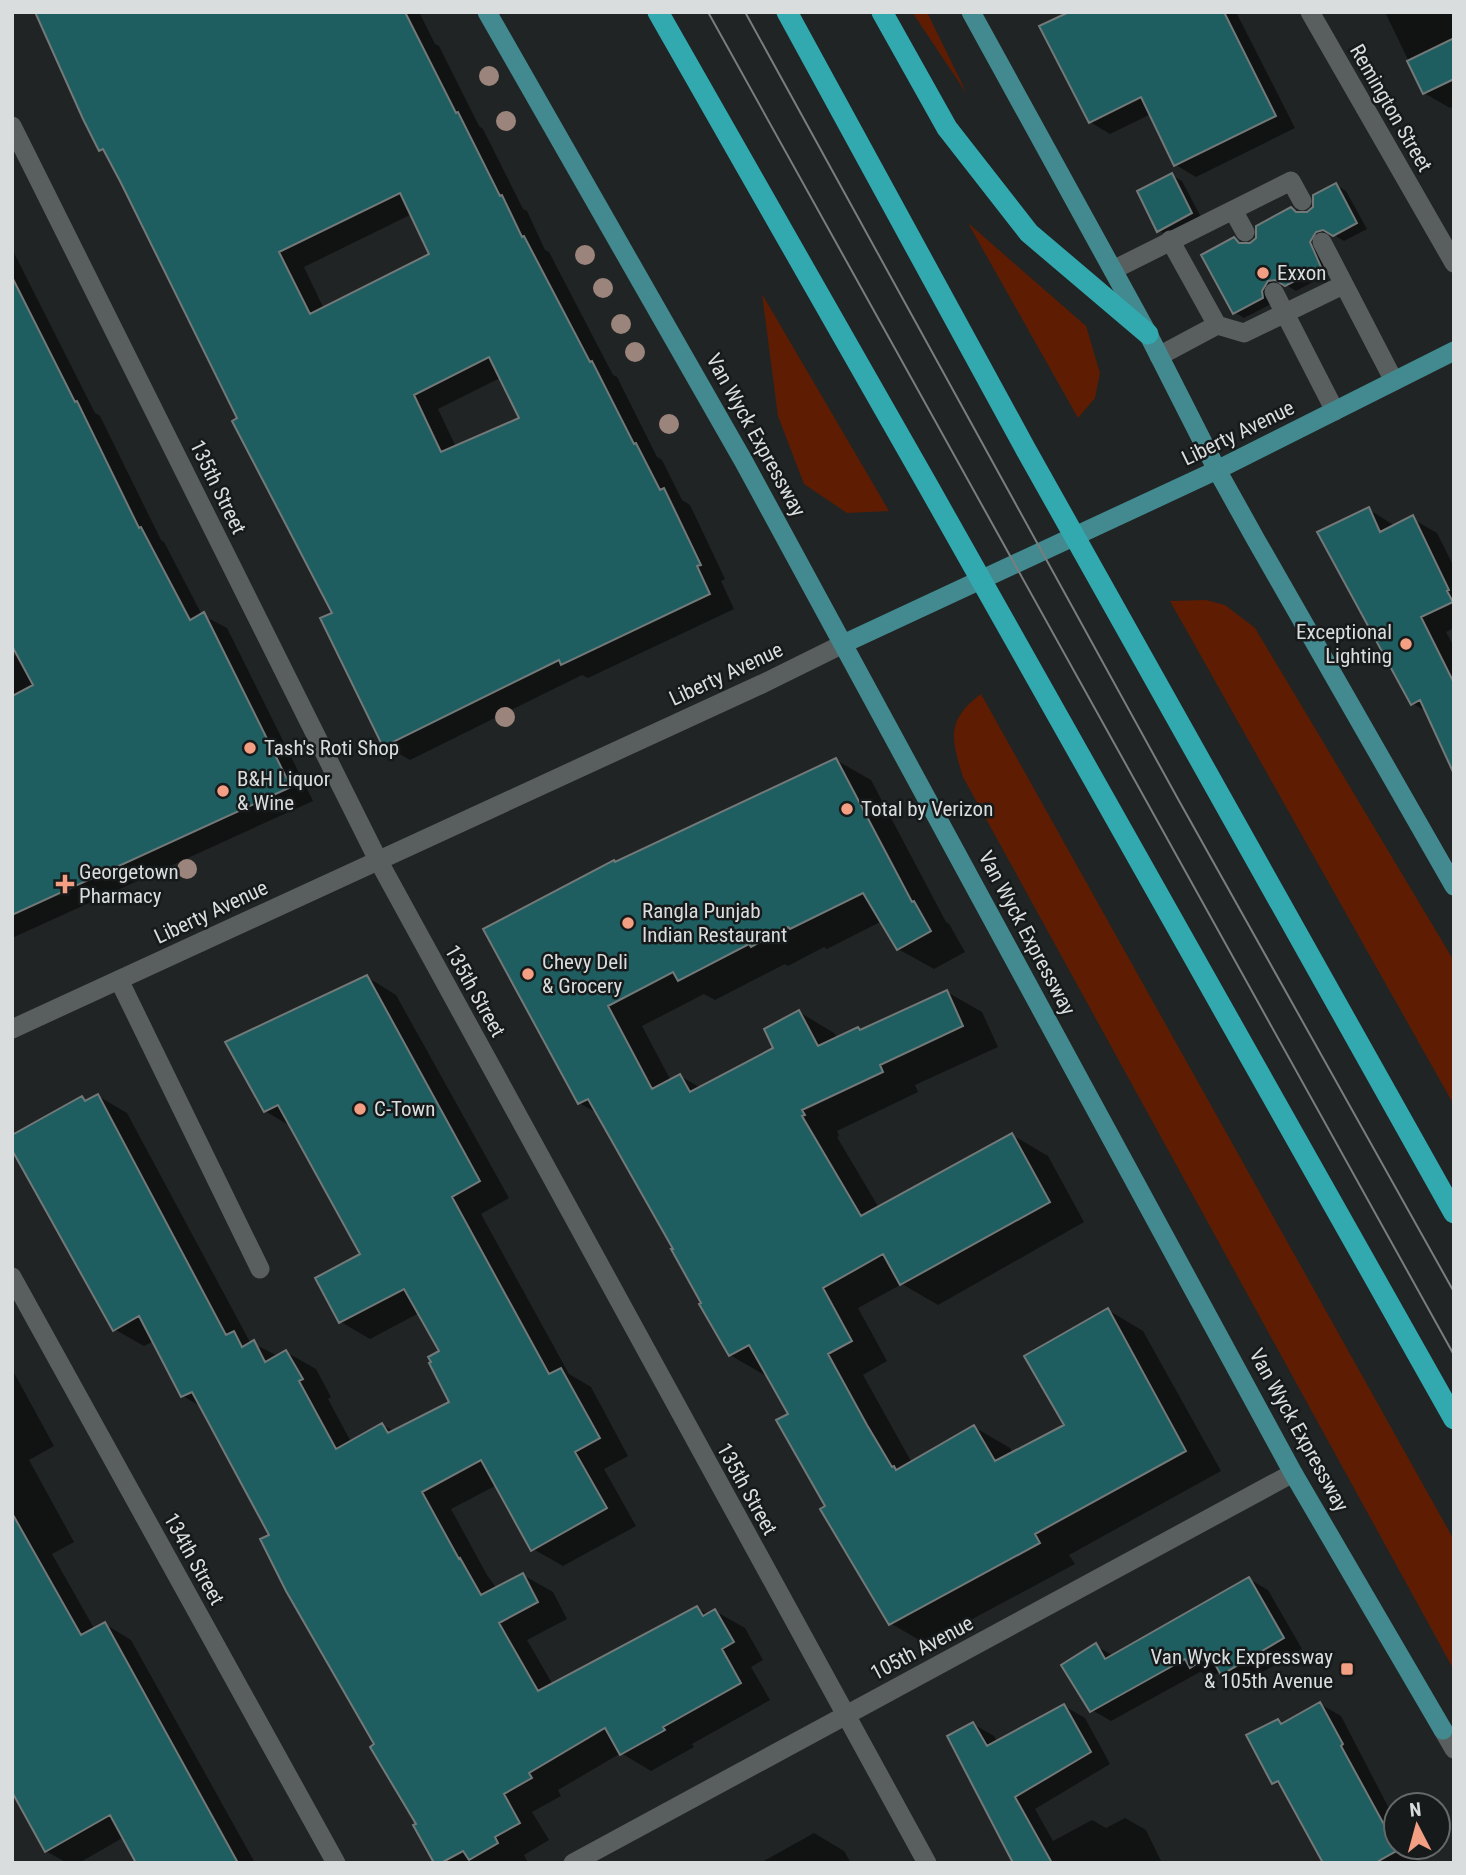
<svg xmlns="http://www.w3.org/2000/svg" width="1466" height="1875" viewBox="0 0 1466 1875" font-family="'Roboto Condensed',sans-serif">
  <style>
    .green { fill: #5e1d03 }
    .shadow { fill: #0007; fill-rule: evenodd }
    .building { fill: #1e5e61; stroke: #737878; stroke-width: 2; fill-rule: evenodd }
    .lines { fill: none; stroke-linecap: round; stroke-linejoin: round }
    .service { stroke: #595e5e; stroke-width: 19 }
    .minor { stroke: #595e5e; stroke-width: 19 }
    .tertiary { stroke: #595e5e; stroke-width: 19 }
    .secondary { stroke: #595e5e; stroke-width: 19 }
    .primary { stroke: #428a8f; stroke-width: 19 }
    .motorway { stroke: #32a8af; stroke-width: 21 }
    .tram { stroke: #797d7d; stroke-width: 2 }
    .tree { fill: #9a847b }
    .poi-dot { fill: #f39f83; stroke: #171a1b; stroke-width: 2.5 }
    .labels { text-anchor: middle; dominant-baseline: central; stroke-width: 5; stroke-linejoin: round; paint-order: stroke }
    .street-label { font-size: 21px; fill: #dadddd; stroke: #171a1b }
    .poi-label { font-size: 21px; fill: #dadddd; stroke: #171a1b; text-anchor: start }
  </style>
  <rect width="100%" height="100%" fill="#202424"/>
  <!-- green -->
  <path class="green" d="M912,12h15l40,82z
    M968,223l118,103 14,47 -5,25 -17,20z
    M762,294l127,217 -42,2 -43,-29 -26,-68z
    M1206,600l19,5 30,23 199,333v144l-284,-504z
    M981,694l473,846v130l-491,-893c-12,-38 -17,-57 18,-83z"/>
  <!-- shadow -->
  <path class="shadow" d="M41,12h378l16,32 4,2 40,80 4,3 40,80 4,2 18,39 4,2 64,123 4,2 40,80 5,3 20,40 8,5 35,74 -4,2 13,28 -146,69 -6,-3 -172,85 -26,-15 -50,-132 -226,-459 -8,-5zM412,214l20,40 -108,55 -20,-42zM502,377l20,42 -66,28 -18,-38z
    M1073,12h163l59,116 -99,49 -20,-12 -25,-51 -41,20 -20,-12z
    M1385,12h69v94l-4,2 -26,-15z
    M1172,175l10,6 20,38 -34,17 -10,-6z
    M1336,185l10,6 21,38 -23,12 -10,-6 -8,2 4,36 -34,18 -10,-6 -8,2 -5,16 -29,15 -10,-6v-73l9,6h8l40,-36 8,5h9z
    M12,249l83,164 5,3 61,124 3,2 38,73 25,13 86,173 -301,137v-281l11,-5 -11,-18z
    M1368,509l27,17 16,-8 26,15 17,34v61l-8,4 8,15v99l-27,-34 -15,-9z
    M836,760l35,20 75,142 3,2 16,28 -31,17 -36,-20 -16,-28 -55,28 -3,-2 -36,19 -3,-2 -70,36 -11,-6 -62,32 29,55 9,-5 21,12 75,-39 23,-37 35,21 4,6 24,-8 85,-39 35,20 16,35 -83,38 3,7 -81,39 2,5 -2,1 42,71 133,-73 36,21 36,66 -146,83 -36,-21 -44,24 29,53 -24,14 49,88 62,-36 36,21 3,5 53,-28 42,-115 35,21 78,140 -152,84 6,9 -149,80 -36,-21 -63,-116 -37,-92 -22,-40 -2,1 -36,-21 -55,-106 -76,-135 -20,-11 37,-240z
    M367,977l29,18 113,203 -28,16 88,160 22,13 37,69 -24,13 32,57 -73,40 -30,-17 -36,-64 -46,24 36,66 10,14 26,-14 30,17 14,27 -40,21 26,45 144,-77 11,7 7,-4 30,17 18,32 -12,7 19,33 -78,44 2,3 -43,24 -30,-18 -63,37 3,6 -29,16 17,28 -25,15 3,6 -4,2h-87l-165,-328 -68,-127 -20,-12 -29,-55 -10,5 -30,-17 -32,-231 6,3 10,-5 29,17 123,229 28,14 8,-4 30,17 15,28 -3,2 23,43 31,-17 12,6 57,-28 -9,-51 -23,-39 -49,26 -29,-17 21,-68 -70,-127 -27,-16z
    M12,1369l42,77 -25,14 45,82 -22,12 43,76 10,-6 26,16 124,223h-117l-14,-26 -45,26h-12l-21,-12 -34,-58z
    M1249,1579l19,11 34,59 -60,35 -21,-13 -10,6 -11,-5 -89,49 -19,-11 4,-64 18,10z
    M1320,1704l21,12 55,106v25h14l8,16h-94l-40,-75 -10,-6 4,-61 6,3z
    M1064,1706l21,12 25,46 -75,45 18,32 39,-21 14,8 19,-10 21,12 16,33h-147l-42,-139 21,12 3,6z
    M814,1833l30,18 7,12h-91z"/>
  <!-- building -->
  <path class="building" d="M35,12h370l51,101 2,-1 42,84 2,-1 20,42 2,-1 66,126 2,-1 42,83 2,-1 24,47 4,-2 37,77 -4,1 13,28 -149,71 -2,-5 -176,87 -63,-129 12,-5 -100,-192 5,-3 -116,-235 -18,-34 -4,2 -16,-32zM400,193l29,61 -119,60 -31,-62zM489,357l30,61 -78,34 -27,-57z
    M1069,12h155l52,104 -102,50 -33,-69 -52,26 -50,-97z
    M1454,38v41l-31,15 -16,-33z
    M1172,173l20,40 -35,19 -20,-41z
    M1336,183l21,40 -24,13 -10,-6 -7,2 -6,10 11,25 -36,19 -10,-6 -7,1 -6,10 1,7 -30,16 -32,-59 33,-18 5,6h11l6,-5v-12l35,-19 5,5h11l6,-5v-12z
    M12,277l63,125 2,-1 62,127 2,-1 49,93 14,-8 87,175 -279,128v-219l21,-11 -21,-39z
    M1369,507l11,25 33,-17 36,75 -2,1 6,11 -32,15 33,66v91l-34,-74 -9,5 -94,-173z
    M836,758l76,144 2,-1 17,30 -34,19 -34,-57 -73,36 -2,-2 -37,20 -2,-3 -71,37 -5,-9 -65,34 44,83 28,-15 10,18 83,-44 -9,-19 35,-19 19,36 40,-19 2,3 87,-40 16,36 -83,39 3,7 -81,38 3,5 -3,1 59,100 151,-83 38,69 -150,83 -17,-31 -60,34 29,53 -24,13 39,71 25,42 2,-1 2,4 78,-45 21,36 69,-36 -40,-69 84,-48 78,143 -151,83 5,9 -151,82 -69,-116 5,-3 -49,-86 12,-6 -39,-69 -20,11 -30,-52 2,-1 -30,-54h2l-85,-150 -10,5 -95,-175 131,-69 1,2z
    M367,975l113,206 -28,16 97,177 12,-6 39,70 -25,14 32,56 -76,43 -50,-91 -59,32 37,67 1,-1 21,37 42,-22 15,29 -39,21 39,68 159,-85 6,10 12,-7 19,33 -12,7 19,34 -78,44 2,3 -45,25 -15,-27 -76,45 3,5 -28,16 16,29 -25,14 3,6 -29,17 -6,-9 -22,12h-7l-21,-38 3,-1 -46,-77 4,-3 -88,-153 -26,-52 9,-4 -77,-143 -11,5 -42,-81 -26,15 -101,-181v-15l70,-39 3,5 13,-7 128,241 8,-4 8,16 12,-7 11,22 21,-12 17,29 -4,2 37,68 46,-26 6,10 61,-31 -20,-39 2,-1 -3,-5 11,-6 -35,-62 -65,34 -24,-45 45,-24 -82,-149 -14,7 -39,-70z
    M12,1513l69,122 24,-13 133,241h-102l-26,-48 -65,37 -33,-60z
    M1249,1577l35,61 -63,37 -11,-20 -20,13 -5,-9 -95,53 -29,-47 35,-22 9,16z
    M1320,1702l23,42 -2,2 57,104 -23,13h-52l-45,-82 -6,3 -26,-49 32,-16 3,5z
    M1064,1704l27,48 -76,45 37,66h-39l-66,-127 26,-14 14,24z"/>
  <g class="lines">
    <!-- service -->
    <path class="service" d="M1233,210l12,22
      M1170,240l47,85 27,8 99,-48
      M1322,242l72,139
      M1113,270l178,-89 11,20
      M1274,292l61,119
      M1159,356l58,-31
      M119,980l141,289"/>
    <!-- minor -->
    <path class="minor" d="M1310,12l144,251
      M12,126l366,734 549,1003
      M12,1277l324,586
      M573,1863l720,-390"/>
    <!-- tertiary -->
    <path class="tertiary" d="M12,1029l750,-345 81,-40"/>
    <!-- secondary -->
    <path class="secondary" d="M1443,1730l11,19"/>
    <!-- primary -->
    <path class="primary" d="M487,12l257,450 549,1011 150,257
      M971,12l177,322 69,136 39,70 198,346
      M843,644l374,-174 237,-119"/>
    <!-- motorway -->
    <path class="motorway" d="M658,12l269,472 527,935
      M787,12l238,436 429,765
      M882,12l65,116 82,105 119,101"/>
    <!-- tram -->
    <path class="tram" d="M708,12l746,1343
      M745,12l433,787 276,493"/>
  </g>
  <!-- trees -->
  <g class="tree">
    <circle cx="489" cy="76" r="10"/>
    <circle cx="506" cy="121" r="10"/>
    <circle cx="585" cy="255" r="10"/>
    <circle cx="603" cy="288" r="10"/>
    <circle cx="621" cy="324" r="10"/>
    <circle cx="635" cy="352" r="10"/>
    <circle cx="669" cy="424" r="10"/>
    <circle cx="505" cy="717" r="10"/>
    <circle cx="187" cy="869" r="10"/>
  </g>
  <!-- markers -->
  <g class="poi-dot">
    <circle cx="1263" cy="273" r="7"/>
    <circle cx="1406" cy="644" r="7"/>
    <circle cx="250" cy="748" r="7"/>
    <circle cx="223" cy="791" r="7"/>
    <circle cx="847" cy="809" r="7"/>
    <path d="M61.5 873.5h7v7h7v7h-7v7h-7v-7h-7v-7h7z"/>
    <circle cx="628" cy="923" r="7"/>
    <circle cx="528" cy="974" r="7"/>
    <circle cx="360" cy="1109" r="7"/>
    <rect x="1340" y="1662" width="14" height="14" rx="3.5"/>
  </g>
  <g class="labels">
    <!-- street labels -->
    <g class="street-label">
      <text transform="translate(1391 108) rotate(60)">Remington Street</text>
      <text transform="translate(1238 433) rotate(-26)">Liberty Avenue</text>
      <text transform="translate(756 435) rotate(61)">Van Wyck Expressway</text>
      <text transform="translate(218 487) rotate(64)">135th Street</text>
      <text transform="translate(726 674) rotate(-25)">Liberty Avenue</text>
      <text transform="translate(211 912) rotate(-25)">Liberty Avenue</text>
      <text transform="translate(1027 933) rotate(62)">Van Wyck Expressway</text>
      <text transform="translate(475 991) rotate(61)">135th Street</text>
      <text transform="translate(1299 1430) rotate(61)">Van Wyck Expressway</text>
      <text transform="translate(747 1489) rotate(61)">135th Street</text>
      <text transform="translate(194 1559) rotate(61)">134th Street</text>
      <text transform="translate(922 1648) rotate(-28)">105th Avenue</text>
    </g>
    <!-- poi labels -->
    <g class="poi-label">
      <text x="1277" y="273">Exxon</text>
      <text x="1392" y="632" text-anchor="end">Exceptional<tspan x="1392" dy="24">Lighting</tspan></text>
      <text x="264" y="748">Tash's Roti Shop</text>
      <text x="237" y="779">B&amp;H Liquor<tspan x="237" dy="24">&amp; Wine</tspan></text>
      <text x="861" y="809">Total by Verizon</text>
      <text x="79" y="872">Georgetown<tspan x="79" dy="24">Pharmacy</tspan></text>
      <text x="642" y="911">Rangla Punjab<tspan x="642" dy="24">Indian Restaurant</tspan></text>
      <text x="542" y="962">Chevy Deli<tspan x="542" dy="24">&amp; Grocery</tspan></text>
      <text x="374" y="1109">C-Town</text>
      <text x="1333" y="1657" text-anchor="end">Van Wyck Expressway<tspan x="1333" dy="24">&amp; 105th Avenue</tspan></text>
    </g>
  </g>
  <!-- border -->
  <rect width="1466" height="1875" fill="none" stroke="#dadddd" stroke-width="28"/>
  <!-- north arrow -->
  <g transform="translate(1417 1826) rotate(354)"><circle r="33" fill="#171a1b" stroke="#656869" stroke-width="2"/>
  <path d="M0-5L12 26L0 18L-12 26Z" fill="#f39f83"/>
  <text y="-10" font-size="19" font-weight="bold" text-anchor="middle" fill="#dadddd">N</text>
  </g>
</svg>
